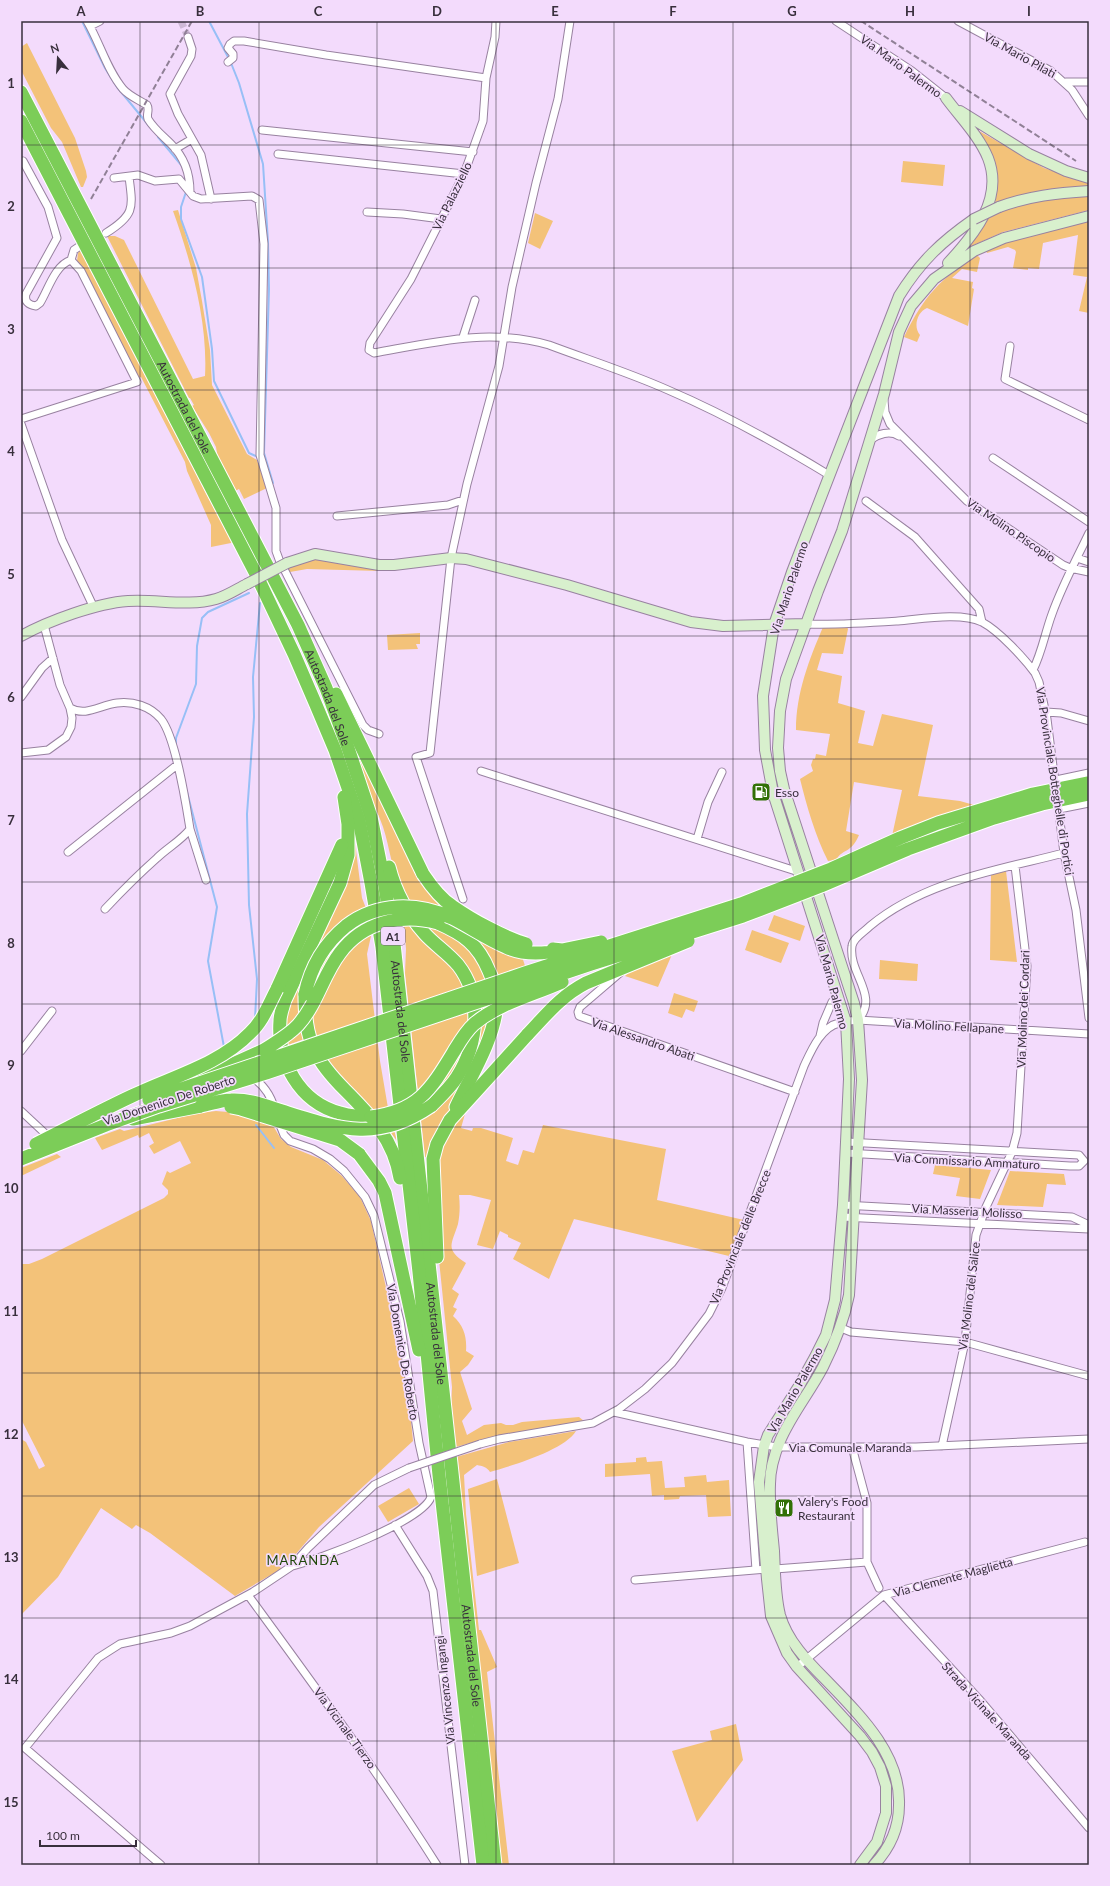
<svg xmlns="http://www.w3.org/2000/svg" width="1110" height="1886" viewBox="0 0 1110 1886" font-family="Lato,sans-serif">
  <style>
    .green { fill: #f3c279 }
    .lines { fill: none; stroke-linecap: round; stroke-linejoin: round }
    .stream { stroke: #97bff6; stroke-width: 2 }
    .street-tunnel { stroke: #ceb9d6; stroke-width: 7; stroke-dasharray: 7 3.5; stroke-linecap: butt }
    .street-casing { stroke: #9882a0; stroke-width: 9 }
    .secondary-casing { stroke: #9882a0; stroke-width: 12 }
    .highway-casing { stroke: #fff; stroke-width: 15 }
    .street { stroke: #fff; stroke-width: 7 }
    .secondary { stroke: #d8f0cd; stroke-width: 10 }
    .highway { stroke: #7ccd58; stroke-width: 13 }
    .rail { stroke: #908096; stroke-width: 2; stroke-dasharray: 6 3; stroke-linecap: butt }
    .street-bridge-casing { stroke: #9882a0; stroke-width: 9; stroke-linecap: butt }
    .secondary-bridge-casing { stroke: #9882a0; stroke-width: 12; stroke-linecap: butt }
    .highway-bridge-casing { stroke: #fff; stroke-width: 15; stroke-linecap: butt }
    .street-bridge { stroke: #fff; stroke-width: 7 }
    .secondary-bridge { stroke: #d8f0cd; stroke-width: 10 }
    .highway-bridge { stroke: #7ccd58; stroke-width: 13 }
    .grid { fill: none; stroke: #382f3c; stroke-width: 1; stroke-opacity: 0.55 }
    .labels { text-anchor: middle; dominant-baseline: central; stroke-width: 3.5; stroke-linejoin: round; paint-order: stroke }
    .shield { fill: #f3dbfc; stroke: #706376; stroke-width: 1 }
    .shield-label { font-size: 11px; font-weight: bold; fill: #382f3c }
    .street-label { font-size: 12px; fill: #382f3c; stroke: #f3dbfc }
    .poi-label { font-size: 12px; fill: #382f3c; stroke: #f3dbfc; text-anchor: start }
    .neighbourhood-label { font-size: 13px; letter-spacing: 1px; fill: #1f4709; stroke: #f3dbfc }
    .neatline { fill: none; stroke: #382f3c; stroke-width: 1.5 }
    .grid-label { font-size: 13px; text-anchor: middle; font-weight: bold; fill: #382f3c }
  </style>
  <rect width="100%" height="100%" fill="#f3dbfc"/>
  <!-- green -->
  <path class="green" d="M27,43l48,95 11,33 1,6 -4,10h-2l-19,-45 -11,-14 -30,-58v-23z
    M974,128l70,40 45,15v3l-46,4 -48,14c4,-32 -1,-51 -21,-76z
    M903,161l42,4 -2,21 -42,-4z
    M1089,196v14l-86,22 -36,16 16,-21 5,-10 9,-4 23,-8 34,-7z
    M178,210l18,58 6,33 8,49 2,35 35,69 10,6 10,28 -23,11 -5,-10 -6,3 -15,-33 -2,-12 -7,-14 -17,-27 2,-1 -4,-7h-1l-82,-162h8l9,4 69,139 12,-3c3,-54 -14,-115 -32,-165z
    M535,213l18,8 -13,28 -12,-6z
    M1089,221v92l-10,-2 8,-34 -14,-2 5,-40 -35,8 -4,26 -11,-1v2l-15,-2 3,-16 -1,-2 -7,-3 -21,6 -1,-3 21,-8z
    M81,249l113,215c8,28 26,52 39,78l-2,1 -20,4v-22l-24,-54 -2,-9 -44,-85 -3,1 -61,-117 1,-8z
    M977,255l3,3 -3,14 -15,-3 -10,9 21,4 -1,6 2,1 -6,37 -41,-18c-10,4 -14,19 -7,27l-3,7 -13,-5c20,-41 36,-58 73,-82z
    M313,558l68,11 -1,2 -73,-2 -17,3 -4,-5z
    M823,627h24l1,2 -5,25 -21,-1 -5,17 25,6 -4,27 27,8 -7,32 15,3 9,-32 51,11 -15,71 42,5 14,4 -82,31 10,-46 -48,-8 -8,49 13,4c-8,19 -16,13 -23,25l-8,1c-13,-26 -21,-54 -28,-82l13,-8 -2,-6 2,-6h2l1,-5 10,2 4,-22 -34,-4c0,-37 13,-70 27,-103z
    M420,633v11h-4l2,5 -30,1 -1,-15z
    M347,728l78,157c25,28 54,41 87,58l6,1 8,25 -37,12c3,23 4,36 -4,58l-50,101 -4,19 -6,-2 -20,-184 1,-24 -1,-13 -11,-40c7,10 12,21 20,30 11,14 26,23 37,37 26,30 26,79 4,111 -7,11 -17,21 -27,30l3,6c40,-31 64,-93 36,-140 -11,-18 -30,-27 -42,-43 -10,-12 -18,-27 -25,-42 -10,-20 -11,-45 -20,-66 -2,-6 -6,-11 -8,-16 -9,-25 -16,-50 -25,-75z
    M354,835l8,63 9,23v15l-4,18 13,107 8,47 9,33 -14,-19 -24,-24 -32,-37 -14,-25 -28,10v-31z
    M1006,871l11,91 -27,-2 1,-85z
    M774,915l31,11 -5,15 -32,-11z
    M752,930l37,13 -8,20 -36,-13z
    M673,952l-15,35 -33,-11 3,-3 -2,-2z
    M880,960l38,4 -1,17 -38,-2z
    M674,993l24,8 -4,11 -8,-3 -4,9 -14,-5z
    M467,1107l-6,21 11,3 1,-3h8l32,10 -7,23 12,4 5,-15 11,3 9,-28 123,24 -9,51 87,20 -15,36 -155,-37 -25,60 -36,-20 8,-16 -13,-6v-2l-8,-4 -7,18 -16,-4 14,-45 -21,-5h-11c1,10 1,19 -1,29 -6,20 -14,25 8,39l-14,26 7,5 -6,13 4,2 -4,7c11,10 14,21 13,35l8,5 -6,9 -8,7 12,37 -10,12 5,14 17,-10 17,-2 5,2h7l9,-3 57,-5 5,4 -93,16 -35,10 -5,-39 1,-21 -13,-127 -2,-94 5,-22z
    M216,1111l24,2 32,11 9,15 10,8 32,13 19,16 18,21 11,24 28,124 9,46 5,50 -94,86 -30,35 -6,-3 -4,4 2,6 -46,27 -85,-63 -14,-8 -4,4 -31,-21 -43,69 -37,38v-176l5,3 13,27 6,-3 -24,-47v-155h8l13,-5 122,-61 4,-4v-4l-6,-6 5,-13 3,2 21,-10 -11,-22 -26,13 -5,-8 5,-3 -5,-10 -10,5 -1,-3 -36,15 -7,-12 25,-9 4,2 74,-18z
    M57,1154l4,3 -40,19v-8z
    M935,1165l56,5 -11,29 -24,-3 4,-18 -27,-4z
    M1010,1171l54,3 2,11 -19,-1 -4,23 -46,-2z
    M576,1431c-11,19 -65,35 -86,41 -3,-5 -8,-6 -13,-7l-13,10 2,39 13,116h2l16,37 -10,5 22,193h-7l-46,-408 53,-15z
    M646,1457l1,5 15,-1 3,27 20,-1 -1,-10 22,-2 1,7 22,-2 2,36 -23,1 -2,-22 -26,1 -1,3 -15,1v-5l-12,1 -2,-22 -45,3v-13l31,-2v-4z
    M497,1479l22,84 -42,13 -9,-87z
    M409,1488l10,16 -31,18 -10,-16z
    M736,1724l7,36 -46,62 -25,-71 40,-11 -2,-9z"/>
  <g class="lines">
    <!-- stream -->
    <path class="stream" d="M82,21l23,47 12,19 33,40
      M209,21l20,38
      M231,63l8,20 24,81 5,78 1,47 -5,164 9,30
      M158,137l24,29
      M186,192l-5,15v12l21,58 10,72 2,32 35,72 9,4
      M176,747v-9l20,-54 1,-38 5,-28 6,-6 41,-19
      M187,792l30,115 -9,54 16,86
      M255,1019l2,-40 -8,-74 -2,-91 7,-97 -1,-40 7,-74
      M256,1125l18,23"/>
    <!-- street-tunnel -->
    <path class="street-tunnel" d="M181,21l7,16"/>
    <!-- street casing -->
    <g class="street-casing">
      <path id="street" d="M87,21c13,22 20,49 36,68 6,7 16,11 24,16 3,5 -1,9 1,14 6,10 15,17 23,25 13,13 19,30 19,48
        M496,21l-1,16 -9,41 -3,43 -19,53 -53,105 -41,64 -1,7 5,3c61,-11 115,-25 175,-8 40,15 81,28 119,45 56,24 110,54 161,85
        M836,21l76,50 34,27
        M958,21l93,50 21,19 17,26
        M90,26l10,-5
        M188,37l4,12 -1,7 -21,38 8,20 23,41 10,44
        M228,62l5,-4v-4l-5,-6 2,-4 4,-3h10l82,14 160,23
        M1066,82h23
        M262,130l211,22
        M175,149l17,-10
        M278,154l186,20
        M23,161l25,46 9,31 -31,56c-2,8 3,11 10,12l4,-3c8,-13 15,-38 31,-43
        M114,178l24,-3 17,6 24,-2 14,17 8,3 51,-3 7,4 5,44 -4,211 16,53v43l4,11
        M367,212l36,2 38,5
        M106,233c29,-18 27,-25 23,-56
        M71,260l3,-10 6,-4
        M463,337l12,-37
        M1010,346l-5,33 84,41
        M884,400l1,12 5,12 77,77 96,64 7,3 19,4
        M21,419l116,-37 -56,-111 -10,-11
        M21,424l41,116 32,68
        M870,440c8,-6 20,-10 29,-4
        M993,458l96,64
        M866,501l49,36 64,72 3,13
        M337,516l111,-11 15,-5
        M1077,558l12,4
        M285,571l78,154 5,5 11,4
        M807,624c30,1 60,-1 91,-3 24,-2 63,-9 84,1 17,9 42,36 53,51l4,9 8,37 17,134 12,57 13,108
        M1033,670c9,-18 12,-37 19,-56 10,-28 24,-54 37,-81
        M21,697l21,-29 11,-10
        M70,708c16,9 30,-3 47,-5 16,-2 33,3 44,16 15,19 25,85 29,110 -8,11 -23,19 -33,29 -18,16 -35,33 -52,51
        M1046,712l15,1 28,8
        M21,753l27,-3 18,-13 5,-10 1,-9 -2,-10 -10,-23 -16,-60
        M481,771l318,101
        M1056,780l33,-7
        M1059,809l30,-6
        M190,829l16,51
        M697,839l11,-37 14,-30
        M68,852l109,-87
        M463,899l-47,-142 14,-4 21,-195 16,-74 32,-118 13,-79 24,-104 22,-84 12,-78
        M622,971l-42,36 -2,5 1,4 216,76
        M858,1020c22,-24 -10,-47 -6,-74 1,-8 12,-14 18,-20 54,-45 128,-56 194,-73
        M820,1036l3,-13 9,-21
        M21,1051l31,-40
        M251,1077c13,7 20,19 24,33
        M21,1111l29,27
        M278,1120l6,15 6,6 23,8 17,10 14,12 21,26 9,19 26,105 19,122 12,54c-8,24 -113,63 -139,69
        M847,1142l232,13 5,6
        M846,1153l224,13h9l5,-5
        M843,1205l229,12 17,8
        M842,1217l247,12
        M841,1328l10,4 114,10 124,34
        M614,1412l133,30 30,5h139l173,-8
        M747,1442l9,128
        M480,1444l19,-5 94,-16 26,-14 26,-20 27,-26 37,-49 13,-26 82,-222c7,-15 17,-39 35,-43 6,-2 13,-2 19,-3l231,14
        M942,1446l23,-104 11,-107 10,-28 26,-55 5,-19 10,-167 -12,-100
        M852,1447l15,56v59l12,26
        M395,1525l32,51 6,15 32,274
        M775,1569l92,-7
        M635,1580l131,-11
        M248,1595c65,89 130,177 189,270
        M884,1595l95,104 110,129
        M797,1667l87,-72 201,-53
        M25,1748l73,-90 22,-14 51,-11 19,-7 63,-34 39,-26 16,-18 66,-63 35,-17
        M25,1748l136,117"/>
    </g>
    <!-- secondary casing -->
    <g class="secondary-casing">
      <path id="secondary" d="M946,98c14,19 33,38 42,60 16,41 -14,77 -40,105
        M960,111l69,43 37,17 23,7
        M999,207c30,-11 58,-14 90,-16
        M287,563l28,-9 64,11h15l57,-7 15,1 101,26 124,37 32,4 84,-2
        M21,636c27,-15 76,-33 107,-35 29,-2 60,6 88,-2 11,-3 21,-10 31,-15
        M860,1865l17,-23 9,-29v-27l-6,-19 -8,-15 -12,-16 -63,-69 -10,-14 -16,-37 -4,-37 -8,-97 5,-36 4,-11 31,-49 16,-29 11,-22 9,-35 8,-95 6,-126 -3,-57 -73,-229 -8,-43 -2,-54 11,-71 18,-53 107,-276c21,-34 42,-54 75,-77
        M874,1865c16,-17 25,-37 25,-60 2,-51 -40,-91 -74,-126 -18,-18 -38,-39 -45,-64 -5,-20 -5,-43 -6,-64 -2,-22 -5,-45 -4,-67 0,-13 5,-31 10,-43 11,-26 30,-49 43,-74 12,-24 21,-47 26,-72l13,-215 -4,-60 -4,-17 -70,-214 -4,-18 -2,-23 2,-37 6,-32 32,-88 24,-60 42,-137 15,-62 12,-26 23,-27 40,-28 30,-13 85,-22"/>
    </g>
    <!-- highway casing -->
    <g class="highway-casing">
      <g id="highway">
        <path id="s1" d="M21,92l277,533 28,63 21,57 24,72 13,64 10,63 101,921"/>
        <path d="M21,121l235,453 38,80 22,51 19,45 24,70 12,63 11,64 37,325 20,203 44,390"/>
        <path d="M336,694l87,180"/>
        <path d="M344,797l4,27v31l-8,28 -55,117c-2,7 -5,14 -5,21 -3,40 19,81 60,92 10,3 20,4 31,4"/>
        <path d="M389,867c6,24 19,48 36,67 10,11 23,19 33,31 25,32 20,79 -1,112 -7,11 -17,20 -26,29"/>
        <path d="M438,923c25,11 40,21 51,48 4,9 9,22 8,32 -2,35 -26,73 -41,104"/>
        <path d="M277,989l65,-144"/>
        <path d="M305,994c0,20 1,39 10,57 7,15 18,27 30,39 26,26 49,50 55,88"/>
        <path d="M202,1078l62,-28"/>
        <path d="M133,1119l68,-13"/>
        <path d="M359,1154l20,27 6,12 34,157"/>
        <path d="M437,1257l-4,-98 4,-15 13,-24 78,-86"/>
      </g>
    </g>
    <!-- street -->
    <use href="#street" class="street"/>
    <!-- secondary -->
    <use href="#secondary" class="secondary"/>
    <!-- highway -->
    <use href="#highway" class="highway"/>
    <!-- rail -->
    <path class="rail" d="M861,21l215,140
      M91,199l101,-178"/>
    <!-- street-bridge casing -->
    <g class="street-bridge-casing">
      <path id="street-bridge" d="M409,1468l71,-24"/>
    </g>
    <!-- secondary-bridge casing -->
    <g class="secondary-bridge-casing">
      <path id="secondary-bridge" d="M974,219l25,-12
        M247,584l40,-21"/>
    </g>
    <!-- highway-bridge casing -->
    <g class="highway-bridge-casing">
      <path id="highway-bridge" d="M423,874c8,12 17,24 29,32 20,14 51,31 74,38
        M553,949l9,1 39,-8
        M305,994c6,-28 19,-50 41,-68 31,-24 71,-24 106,-8 18,9 35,21 54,29 17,8 37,7 56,3
        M528,1034c19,-20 33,-38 58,-51l102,-42
        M264,1050c12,-8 25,-15 34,-25 19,-21 25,-50 42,-72 23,-31 61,-40 98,-30
        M149,1100l376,-127 216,-69 90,-35 69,-31 38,-15 95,-29 54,-11
        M201,1106c10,-2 20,-6 30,-6 18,-1 35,6 51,11 57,18 95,32 149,-5
        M231,1107l10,2 99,31 19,14
        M371,1117c46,-6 59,-26 82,-64 6,-10 12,-21 21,-29 25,-21 59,-29 88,-42
        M36,1144c32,-16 64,-33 96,-48 39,-19 87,-31 118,-63 13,-12 19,-29 27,-44
        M21,1159l85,-34 53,-19 107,-33 325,-109 152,-48 78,-30 87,-37 86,-31 48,-14 47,-10"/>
    </g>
    <!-- street-bridge -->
    <use href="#street-bridge" class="street-bridge"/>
    <!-- secondary-bridge -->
    <use href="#secondary-bridge" class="secondary-bridge"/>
    <!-- highway-bridge -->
    <use href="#highway-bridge" class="highway-bridge"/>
  </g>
  <!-- grid -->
  <path class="grid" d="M140,21v1844M259,21v1844M377,21v1844M496,21v1844M614,21v1844M733,21v1844M851,21v1844M970,21v1844M21,145h1068M21,268h1068M21,390h1068M21,513h1068M21,636h1068M21,759h1068M21,882h1068M21,1004h1068M21,1127h1068M21,1250h1068M21,1373h1068M21,1496h1068M21,1618h1068M21,1741h1068"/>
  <!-- icons -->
  <defs>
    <g id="fuel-square" transform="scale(1)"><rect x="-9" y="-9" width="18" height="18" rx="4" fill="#327107" stroke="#f3dbfc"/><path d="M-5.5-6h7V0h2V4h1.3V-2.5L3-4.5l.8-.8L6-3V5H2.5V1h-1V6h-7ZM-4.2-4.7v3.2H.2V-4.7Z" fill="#fff"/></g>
    <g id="restaurant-square" transform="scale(1)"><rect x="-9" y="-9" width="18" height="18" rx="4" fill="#327107" stroke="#f3dbfc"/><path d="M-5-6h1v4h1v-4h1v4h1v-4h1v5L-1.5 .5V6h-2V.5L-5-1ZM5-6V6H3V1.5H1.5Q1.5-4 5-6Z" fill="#fff"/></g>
  </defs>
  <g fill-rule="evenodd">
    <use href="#fuel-square" x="761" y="792"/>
    <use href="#restaurant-square" x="784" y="1508"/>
  </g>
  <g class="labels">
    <!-- shield labels -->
    <rect class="shield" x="381" y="927" width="24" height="18" rx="3"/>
    <g class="shield-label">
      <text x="393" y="936">A1</text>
    </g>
    <!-- street labels -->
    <g class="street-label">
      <text transform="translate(1020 55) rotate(29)">Via Mario Pilati</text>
      <text transform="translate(901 66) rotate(36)">Via Mario Palermo</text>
      <text transform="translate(452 196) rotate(-64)">Via Palazziello</text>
      <text stroke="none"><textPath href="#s1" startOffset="355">Autostrada del Sole</textPath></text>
      <text transform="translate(1011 530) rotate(34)">Via Molino Piscopio</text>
      <text transform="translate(789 588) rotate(-72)">Via Mario Palermo</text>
      <text stroke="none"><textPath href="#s1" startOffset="679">Autostrada del Sole</textPath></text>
      <text transform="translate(1055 781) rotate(81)">Via Provinciale Botteghelle di Portici</text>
      <text transform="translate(832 982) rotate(75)">Via Mario Palermo</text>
      <text transform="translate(1023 1009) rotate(-88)">Via Molino dei Cordari</text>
      <text stroke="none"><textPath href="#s1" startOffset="1003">Autostrada del Sole</textPath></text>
      <text transform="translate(949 1026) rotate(3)">Via Molino Fellapane</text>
      <text transform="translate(643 1039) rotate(19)">Via Alessandro Abati</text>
      <text transform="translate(169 1100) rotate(-18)">Via Domenico De Roberto</text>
      <text transform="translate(967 1161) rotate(3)">Via Commissario Ammaturo</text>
      <text transform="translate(967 1211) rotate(3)">Via Masseria Molisso</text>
      <text transform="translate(740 1237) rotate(-68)">Via Provinciale delle Brecce</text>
      <text transform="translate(969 1296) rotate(-83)">Via Molino del Salice</text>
      <text stroke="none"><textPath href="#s1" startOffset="1327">Autostrada del Sole</textPath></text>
      <text transform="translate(403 1352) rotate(80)">Via Domenico De Roberto</text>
      <text transform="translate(795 1390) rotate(-60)">Via Mario Palermo</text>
      <text x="850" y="1447">Via Comunale Maranda</text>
      <text transform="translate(953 1577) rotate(-15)">Via Clemente Maglietta</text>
      <text stroke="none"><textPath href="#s1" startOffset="1651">Autostrada del Sole</textPath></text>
      <text transform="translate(445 1690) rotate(-96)">Via Vincenzo Ingangi</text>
      <text transform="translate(987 1711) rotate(48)">Strada Vicinale Maranda</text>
      <text transform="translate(345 1728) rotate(54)">Via Vicinale Tierzo</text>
    </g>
    <!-- poi labels -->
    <g class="poi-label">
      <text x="775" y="792">Esso</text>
      <text x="798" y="1501">Valery's Food<tspan x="798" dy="14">Restaurant</tspan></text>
    </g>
    <!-- neighbourhood labels -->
    <g class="neighbourhood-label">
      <text x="303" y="1560">MARANDA</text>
    </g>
  </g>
  <!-- border -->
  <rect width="1110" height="1886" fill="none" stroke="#f3dbfc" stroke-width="44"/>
  <!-- north arrow -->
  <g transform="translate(58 58) rotate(342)" stroke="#f3dbfc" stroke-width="3" paint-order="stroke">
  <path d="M0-3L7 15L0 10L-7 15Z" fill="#382f3c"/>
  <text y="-6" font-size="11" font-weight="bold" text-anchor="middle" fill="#382f3c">N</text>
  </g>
  <!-- scale -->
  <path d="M40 1840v6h96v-6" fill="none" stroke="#382f3c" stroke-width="2"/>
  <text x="46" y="1840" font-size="12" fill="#382f3c" stroke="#f3dbfc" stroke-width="3" paint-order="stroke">100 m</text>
  <rect x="22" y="22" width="1066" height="1842" class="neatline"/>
  <g class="grid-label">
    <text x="81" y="16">A</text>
    <text x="200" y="16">B</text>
    <text x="318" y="16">C</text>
    <text x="437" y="16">D</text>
    <text x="555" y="16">E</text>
    <text x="673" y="16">F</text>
    <text x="792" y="16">G</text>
    <text x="910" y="16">H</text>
    <text x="1029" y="16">I</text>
    <text x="11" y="88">1</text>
    <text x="11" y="211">2</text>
    <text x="11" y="334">3</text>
    <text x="11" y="456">4</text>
    <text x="11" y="579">5</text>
    <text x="11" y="702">6</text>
    <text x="11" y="825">7</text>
    <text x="11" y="948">8</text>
    <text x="11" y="1070">9</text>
    <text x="11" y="1193">10</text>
    <text x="11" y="1316">11</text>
    <text x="11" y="1439">12</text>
    <text x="11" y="1562">13</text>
    <text x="11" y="1684">14</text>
    <text x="11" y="1807">15</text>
  </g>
</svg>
